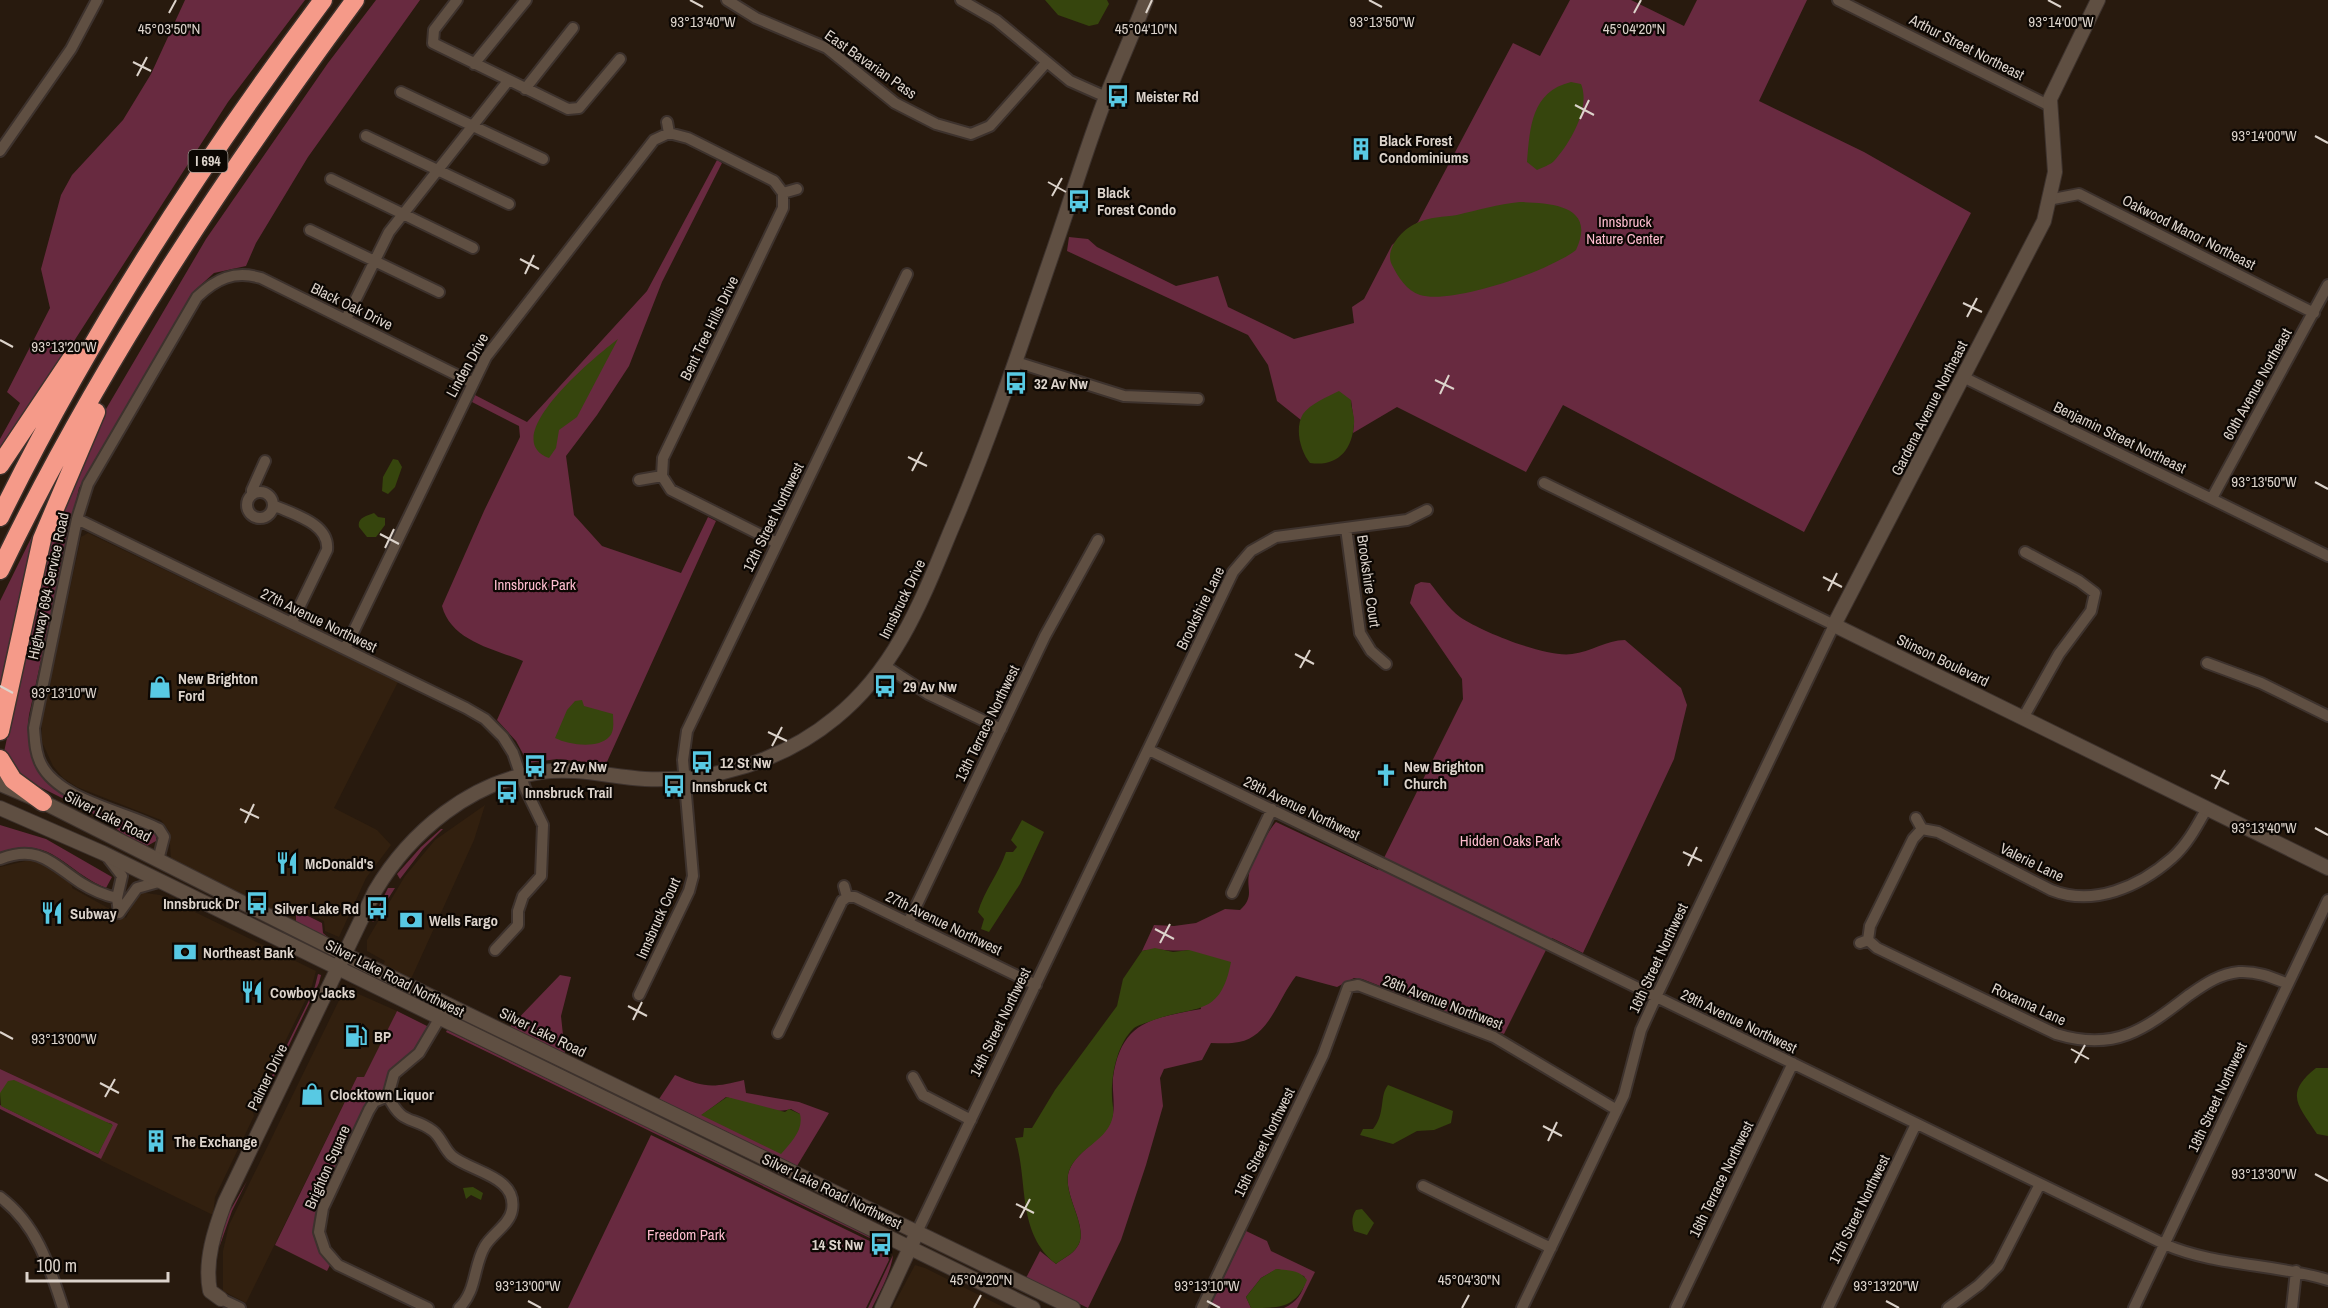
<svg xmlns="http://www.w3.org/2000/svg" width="2328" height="1308" viewBox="0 0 2328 1308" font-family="'Archivo Narrow',sans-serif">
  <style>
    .built { fill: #32200f }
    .green { fill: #682a40; fill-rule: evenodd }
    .water { fill: #36450d }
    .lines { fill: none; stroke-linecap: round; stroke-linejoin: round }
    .street-casing { stroke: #3d322d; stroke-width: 14 }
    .secondary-casing { stroke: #3d322d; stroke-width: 16 }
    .highway-casing { stroke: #3d322d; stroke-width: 21 }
    .street { stroke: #5f4f42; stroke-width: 10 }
    .secondary { stroke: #5f4f42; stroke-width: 14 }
    .highway { stroke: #f59a89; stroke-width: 18 }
    .ticks { fill: none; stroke: #dcd3cb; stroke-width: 2 }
    .labels { text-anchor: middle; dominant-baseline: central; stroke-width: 4.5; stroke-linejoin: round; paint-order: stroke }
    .shield { fill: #0c0703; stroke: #9e968f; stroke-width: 1.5 }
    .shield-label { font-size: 14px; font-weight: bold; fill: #dcd3cb }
    .street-label { font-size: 15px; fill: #dcd3cb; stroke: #0c0703 }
    .poi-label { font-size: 15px; font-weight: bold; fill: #dcd3cb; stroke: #0c0703; text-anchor: start }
    .park-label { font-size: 15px; fill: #febdcf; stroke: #0c0703 }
    .ticks-label { font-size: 15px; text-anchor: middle; fill: #dcd3cb; stroke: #0c0703; stroke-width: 4.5; stroke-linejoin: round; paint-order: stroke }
  </style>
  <rect width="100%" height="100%" fill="#281a0e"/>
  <!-- built -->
  <path class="built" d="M88,533l310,149 -64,126 43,22 14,15 -25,33 -27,59 -14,-6 -1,-10 -26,-13 -3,3 1,12 -125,-64 -2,-28 -8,-11 -84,-33 -14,-9 -10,-12 -11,-24v-23l39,-182z
    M485,805l-11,35 -63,139 -28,-14 2,-4 -18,-10v-11l38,-64 30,-36z
    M30,860l16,4 14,9 12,13v2l54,30 13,-26 21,3 156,76 -5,18 -59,120 2,7 -39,81 -2,18 -113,-55 17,-36 -117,-55v-202z
    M345,988l52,23 -33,66h-7l-111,226 -23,-12v-40l6,-26z
    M915,1265l10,3 80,40h-113z"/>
  <!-- green -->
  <path class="green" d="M185,0h120l-77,102 -228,354v-17l20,-36 -13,-11 43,-84 -9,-39 20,-74 11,-20 51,-55 28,-46z
    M376,0h44l-112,157 -52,86 -10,23 -32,7 -20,18 -115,197 -50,227c-11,79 66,93 123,116l4,5v5l-9,5 -22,-11 -27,-19 -78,-39 -16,-25 45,-210 50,-121 107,-182 122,-176z
    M1570,0h61l53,26 13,-26h110l-48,101 105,51 107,61 -167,319 -241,-127 -37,67 -129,-65 -44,26 1,-10 -3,-23c-14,3 -45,4 -50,20l-24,-19 -9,-36 -20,-30 -181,-84 2,-14 19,2 9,8 79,39 42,-10 10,31 66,32 60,-16 -2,-16 12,-8 28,-54 26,-23 95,-179 27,13z
    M717,160l5,3 -60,119 -33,84 -32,49 -31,41 8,59 28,31 79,27 27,-56 8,4 -110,243 -49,-5 -29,4 -12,-22 -19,-21 26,-59c-29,-12 -72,-20 -81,-55l42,-95 36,-74 -1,-11 -47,-24 3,-7 52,27 120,-131z
    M42,516l-42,188v-103z
    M1421,582l9,1c9,11 18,25 30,34 22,15 87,41 112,37 19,-2 34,-14 53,-14l56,48 6,17 -13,54 -91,194 -31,-15 -48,96 -142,-55 -8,-1 -17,9 -41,-11c-17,21 -27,61 -57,66 -9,2 -19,1 -28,1l-9,17 -38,9 -4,9 3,28 -17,59 -25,75 -33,68 -62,-30 14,-27 16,13c6,-5 17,-10 21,-17 14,-19 -16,-53 -8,-76 9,-24 39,-31 44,-57 2,-11 -1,-24 0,-36 8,-57 39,-60 88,-69l-12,-59c-16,2 -31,-2 -47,1l12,-26 20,1 22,-3 29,-14 15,1c15,-14 6,-21 9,-36 1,-10 20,-45 27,-52l102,48 85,-171 -1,-20 -52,-76 5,-18z
    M0,825l46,14 66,38 -6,11c-42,-17 -53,-53 -106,-36z
    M441,829h2l-20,20 -23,30 -3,-5 24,-27z
    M388,888h7l-22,34 -1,-2z
    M296,910l26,13 1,10 7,6 -34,-16z
    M318,974l3,1 -2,8 -55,114 -4,3 54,-110z
    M560,975l11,2 -10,39 4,38 -55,-27z
    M397,1011l32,16 -16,23 -21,19 -9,21 -14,10 -51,105c-6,21 -4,44 12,60l-3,6 -52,-26 82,-168h7z
    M447,1030l434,211 -1,2 -434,-211z
    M0,1069l118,55 -17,35 -101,-50v-4l98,49 14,-30 -112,-31z
    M675,1075c29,13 38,13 69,5l2,13 53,9 30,11 -32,53 -138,-67zM726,1097c21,6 45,18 65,12l9,5 -98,1z
    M651,1135l235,114 3,11 -23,48h-298z
    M247,1181l-15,30 -13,37 8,-32z
    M1246,1231l21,10 4,10 44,21 -18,36h-13c13,-6 18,-14 22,-28l-2,-4 -27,-7 -16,9 -15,19 5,11h-32l-8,-4z
    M893,1255c-2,17 -13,37 -21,53h-4z"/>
  <!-- water -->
  <path class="water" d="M1045,0h62l2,4 -11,20 -9,2 -31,-11z
    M1571,82l10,2c10,24 -11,59 -27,77 -4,4 -11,6 -17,9l-10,-8c3,-35 4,-70 44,-80z
    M1520,202c31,1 77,3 56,48 -27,21 -124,55 -156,45 -13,-4 -22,-18 -28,-30 -8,-15 10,-36 25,-42 12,-6 27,-6 40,-8 21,-5 41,-11 63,-13z
    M618,339l-41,78 -18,13 -3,18 -7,10c-54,-20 49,-104 69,-119z
    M1339,391l12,9c0,9 4,16 3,24 -2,27 -17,43 -44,39 -9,-11 -16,-34 -7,-49 7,-10 24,-17 36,-23z
    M393,459l5,1 4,7 -7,20 -7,7 -6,-3 1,-14z
    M374,513l4,4 7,1v7l-9,12h-9l-8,-10c-2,-9 7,-11 15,-14z
    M582,700l2,6 29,8c0,7 2,17 -4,23 -11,12 -40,8 -54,1l12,-28 8,-9z
    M1022,820l22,12 -24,52 -31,48 -8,-3 3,-10 -6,-7c6,-21 21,-39 28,-60h7l4,-5 -6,-7z
    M1155,948l18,4 16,-2 42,12c-11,57 -36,42 -80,59 -5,2 -13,4 -17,7 -17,16 -23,47 -22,69 0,6 2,12 1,18 -4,26 -35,32 -44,56 -8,23 22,58 8,76 -4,7 -15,12 -21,17 -40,-33 -27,-81 -41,-126l8,-1 1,-9h8l23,-38 62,-84 6,-27 19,-28z
    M2316,1068h12v68l-11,-2c-18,-28 -34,-40 -1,-66z
    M14,1080l99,45 -15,29 -97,-48 -1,-13 8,-12z
    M1388,1085l65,26 -2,12 -17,7 -17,1 -24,13 -33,-9 3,-6h10c13,-16 6,-33 15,-44z
    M727,1097l58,15 4,-3 11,5c4,16 -9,28 -19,40l-80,-39z
    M473,1187l10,6 -2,7 -10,-5 -5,4 -3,-11z
    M1362,1209l12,14 -7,12 -13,-4c-2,-7 -3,-14 2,-21z
    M1276,1269c11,1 24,1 31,11 -11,28 -27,28 -56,28l-5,-11 15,-19z"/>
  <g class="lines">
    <!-- street casing -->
    <g class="street-casing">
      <path id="street" d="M457,0l-23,30 -1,13 135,66 11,-1 41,-49
        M727,0l29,18 71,30 68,55 41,21 35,10 19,-8 56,-63
        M961,0l35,20 74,61 36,16
        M1838,0l212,106
        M474,64l52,-64
        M525,89l48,-61
        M401,92l142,67
        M667,122l2,11 19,5 86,43 9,12 14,-4
        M366,136l143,68
        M0,151l71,-102 26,-49
        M331,179l142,69
        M2048,200l31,-6 235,119
        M310,230l129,62
        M346,319l43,-87 119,-151
        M1016,362l108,34 74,3
        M1963,377l365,179
        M662,476l1,-18 120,-250v-15
        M639,480l23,-4 9,14 106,53
        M247 505a13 13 0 1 1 26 0a13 13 0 1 1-26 0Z
        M252,495v-5l13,-29
        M2212,498l116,-213
        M273,505c19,9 57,18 54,45l-35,72
        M77,519l389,189 19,11 18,18 10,16 12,35 18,37 -2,51 -18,20 -5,15v14l-23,25
        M1346,528l14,105 11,18 15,13
        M345,649l141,-292 168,-217 15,-7
        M2207,663l54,20 67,33
        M885,666l43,28 73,35
        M2023,718l36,-64 32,-43 4,-18 -16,-12 -54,-29
        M1149,750l1015,494c53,23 109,19 164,36
        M1916,818l6,11 16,3 113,58c42,17 88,-3 121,-32 15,-13 25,-32 35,-50
        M0,859c39,-15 52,5 81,24 11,7 23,12 36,15
        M109,859l13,17 -5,22 2,15
        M158,860l6,-23 -5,-8c-34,-18 -100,-29 -118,-65 -6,-11 -6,-24 -7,-36l43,-209 11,-35 109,-187c19,-18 37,-27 64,-19l212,105
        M844,886l3,11h8l181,88
        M1232,893l40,-84
        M119,913l18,-25 25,-7
        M908,923l137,-287 53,-96
        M1868,940l2,-14 43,-87 9,-10
        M1860,943l8,-3 9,8 179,86c59,18 88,-4 133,-39 16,-11 30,-21 50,-23 18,-1 32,5 49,12
        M639,995l50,-104 4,-15 -10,-116 4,-29 220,-457
        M778,1033l64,-132 5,-4
        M913,1077l10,18 48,25
        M388,1096l6,-22 25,-21 29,-49
        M1423,1186l128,62
        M0,1197c37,28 49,68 63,111
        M917,1232l316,-660 18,-21 25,-14 131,-17 20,-10
        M221,1299l19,9
        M428,1308l-90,-43 -13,-15 -6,-18 4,-24 46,-98 5,-8 14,-6c15,31 24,19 45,35 8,6 11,18 19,25 19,16 66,20 60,54 -2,14 -20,24 -27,36 -12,20 -8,45 -26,62
        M1202,1308l121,-253 25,-68 10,-2 136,52 123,73
        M1522,1308l102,-213 17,-65 15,-33 178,-372 -290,-142
        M1676,1308l117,-245
        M1828,1308l88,-184
        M1948,1308l31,-23 19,-19 42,-82
        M2134,1308l194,-408
        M2292,1308l4,-37"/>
    </g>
    <!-- secondary casing -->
    <g class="secondary-casing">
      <path id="secondary" d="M2098,0l-48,99 5,73 -11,49 -210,404 494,243
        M0,784l43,18 315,159 715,347
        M0,808l103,45 930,455
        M221,1299l-11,-8c-6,-30 5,-62 15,-89l150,-311c35,-59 96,-110 166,-119 35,-5 70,5 104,7 68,3 138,-18 190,-61 61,-49 87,-118 116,-188 40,-93 71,-188 104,-284 17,-49 32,-100 51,-149 13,-32 27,-64 40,-97
        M882,1308l32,-69"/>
    </g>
    <!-- highway casing -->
    <g class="highway-casing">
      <path id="highway" d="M0,465l73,-109
        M0,517c90,-183 201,-354 323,-517
        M0,570c97,-202 222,-390 355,-570
        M0,731l42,-192 54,-127
        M0,759l13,21 30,22"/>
    </g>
    <!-- street -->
    <use href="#street" class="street"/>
    <!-- secondary -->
    <use href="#secondary" class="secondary"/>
    <!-- highway -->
    <use href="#highway" class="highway"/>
  </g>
  <!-- ticks -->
  <path class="ticks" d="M690,0l13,7M1369,0l13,7M2048,0l13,7M169,13l7,-13M1146,13l6,-13M1634,13l7,-13M133,62l18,9M137,76l10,-19M1575,105l19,10M1580,119l9,-19M2315,136l13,7M1048,182l18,10M1052,196l10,-18M520,259l19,10M525,274l9,-19M1963,303l19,9M1967,317l10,-19M0,340l13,7M1435,380l19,9M1440,394l9,-19M908,457l19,9M912,471l10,-19M2315,482l13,7M380,534l19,10M385,548l9,-19M1823,577l19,10M1828,591l9,-18M1295,654l19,10M1300,668l10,-18M0,686l13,7M768,732l19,9M772,746l10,-19M2211,775l18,9M2215,789l10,-19M240,809l19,9M245,823l9,-19M2315,828l13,7M1683,852l19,9M1688,866l9,-19M1155,929l19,10M1160,943l10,-19M628,1006l19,10M633,1020l9,-18M0,1032l13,7M2071,1049l18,10M2075,1063l10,-18M100,1083l19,10M105,1097l10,-18M1543,1126l19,10M1548,1141l9,-19M2315,1174l13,7M1016,1204l18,9M1020,1218l10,-19M528,1301l13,7M1207,1301l13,7M1886,1301l13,7M974,1308l7,-13M1462,1308l7,-13"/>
  <!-- icons -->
  <defs>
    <g id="bus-bare" transform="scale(1.8)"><path d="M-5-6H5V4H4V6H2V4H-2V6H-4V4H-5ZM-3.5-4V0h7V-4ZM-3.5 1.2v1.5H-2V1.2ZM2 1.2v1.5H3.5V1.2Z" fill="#58c9e3" stroke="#0c0703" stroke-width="2.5" paint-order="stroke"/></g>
    <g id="building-bare" transform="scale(1.8)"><path d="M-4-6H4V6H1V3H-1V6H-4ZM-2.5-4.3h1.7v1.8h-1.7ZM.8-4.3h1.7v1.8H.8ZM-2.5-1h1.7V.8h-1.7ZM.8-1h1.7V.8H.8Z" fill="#58c9e3" stroke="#0c0703" stroke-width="2.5" paint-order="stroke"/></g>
    <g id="shop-bare" transform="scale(1.8)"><path d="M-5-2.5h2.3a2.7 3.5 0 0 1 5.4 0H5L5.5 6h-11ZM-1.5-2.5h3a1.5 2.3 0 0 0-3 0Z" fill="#58c9e3" stroke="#0c0703" stroke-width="2.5" paint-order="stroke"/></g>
    <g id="church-bare" transform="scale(1.8)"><path d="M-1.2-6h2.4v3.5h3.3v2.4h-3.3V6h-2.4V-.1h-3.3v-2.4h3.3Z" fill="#58c9e3" stroke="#0c0703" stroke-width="2.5" paint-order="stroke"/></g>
    <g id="restaurant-bare" transform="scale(1.8)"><path d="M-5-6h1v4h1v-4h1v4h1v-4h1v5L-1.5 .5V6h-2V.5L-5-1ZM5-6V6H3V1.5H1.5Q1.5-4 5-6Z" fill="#58c9e3" stroke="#0c0703" stroke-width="2.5" paint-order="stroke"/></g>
    <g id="bank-bare" transform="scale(1.8)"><path d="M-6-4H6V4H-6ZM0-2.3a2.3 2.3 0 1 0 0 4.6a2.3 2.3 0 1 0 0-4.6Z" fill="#58c9e3" stroke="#0c0703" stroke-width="2.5" paint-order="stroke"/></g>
    <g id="fuel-bare" transform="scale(1.8)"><path d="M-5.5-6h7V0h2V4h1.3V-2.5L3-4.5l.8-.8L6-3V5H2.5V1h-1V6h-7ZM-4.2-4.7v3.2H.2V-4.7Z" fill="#58c9e3" stroke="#0c0703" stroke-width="2.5" paint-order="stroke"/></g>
  </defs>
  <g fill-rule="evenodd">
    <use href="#bus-bare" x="1118" y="96"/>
    <use href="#building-bare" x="1361" y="149"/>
    <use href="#bus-bare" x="1079" y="201"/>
    <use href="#bus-bare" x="1016" y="383"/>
    <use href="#bus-bare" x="885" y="686"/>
    <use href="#shop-bare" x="160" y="687"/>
    <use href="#bus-bare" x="702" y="762"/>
    <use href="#bus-bare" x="535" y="766"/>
    <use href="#church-bare" x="1386" y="775"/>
    <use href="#bus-bare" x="674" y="786"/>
    <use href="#bus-bare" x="507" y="792"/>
    <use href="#restaurant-bare" x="287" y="863"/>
    <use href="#bus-bare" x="257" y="903"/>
    <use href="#bus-bare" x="377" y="908"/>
    <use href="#restaurant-bare" x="52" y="913"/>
    <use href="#bank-bare" x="411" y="920"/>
    <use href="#bank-bare" x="185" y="952"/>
    <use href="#restaurant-bare" x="252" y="992"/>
    <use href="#fuel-bare" x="356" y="1036"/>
    <use href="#shop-bare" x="312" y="1094"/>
    <use href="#building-bare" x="156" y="1141"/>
    <use href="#bus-bare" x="881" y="1244"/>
  </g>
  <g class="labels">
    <!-- shield labels -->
    <rect class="shield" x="188.5" y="150" width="39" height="22" rx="4.5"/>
    <g class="shield-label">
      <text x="208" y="161">I 694</text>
    </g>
    <!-- street labels -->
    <g class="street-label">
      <text transform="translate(1967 47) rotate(27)">Arthur Street Northeast</text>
      <text transform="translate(871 64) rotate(35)">East Bavarian Pass</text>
      <text transform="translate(2189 232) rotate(27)">Oakwood Manor Northeast</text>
      <text transform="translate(352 306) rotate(26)">Black Oak Drive</text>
      <text transform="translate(709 328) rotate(-64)">Bent Tree Hills Drive</text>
      <text transform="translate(467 365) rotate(-61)">Linden Drive</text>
      <text transform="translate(2257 384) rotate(-61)">60th Avenue Northeast</text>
      <text transform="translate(1929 408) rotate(-63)">Gardena Avenue Northeast</text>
      <text transform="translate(2120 437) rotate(26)">Benjamin Street Northeast</text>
      <text transform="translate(773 517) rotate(-64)">12th Street Northwest</text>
      <text transform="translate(1369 581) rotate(82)">Brookshire Court</text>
      <text transform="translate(48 586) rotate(-78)">Highway 694 Service Road</text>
      <text transform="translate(902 599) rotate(-64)">Innsbruck Drive</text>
      <text transform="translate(1200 608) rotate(-64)">Brookshire Lane</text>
      <text transform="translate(319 620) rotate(26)">27th Avenue Northwest</text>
      <text transform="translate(1943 660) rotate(26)">Stinson Boulevard</text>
      <text transform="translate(987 723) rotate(-64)">13th Terrace Northwest</text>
      <text transform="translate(1302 808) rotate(26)">29th Avenue Northwest</text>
      <text transform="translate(108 816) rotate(27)">Silver Lake Road</text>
      <text transform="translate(2032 862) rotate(26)">Valerie Lane</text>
      <text transform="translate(658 918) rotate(-66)">Innsbruck Court</text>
      <text transform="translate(944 923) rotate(26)">27th Avenue Northwest</text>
      <text transform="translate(1658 958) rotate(-65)">16th Street Northwest</text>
      <text transform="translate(395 978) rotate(27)">Silver Lake Road Northwest</text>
      <text transform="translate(1443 1002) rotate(21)">28th Avenue Northwest</text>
      <text transform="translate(2029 1004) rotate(25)">Roxanna Lane</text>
      <text transform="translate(1739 1021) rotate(26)">29th Avenue Northwest</text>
      <text transform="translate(1000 1022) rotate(-64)">14th Street Northwest</text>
      <text transform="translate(543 1032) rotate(26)">Silver Lake Road</text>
      <text transform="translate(267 1077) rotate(-64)">Palmer Drive</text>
      <text transform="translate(2217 1097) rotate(-65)">18th Street Northwest</text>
      <text transform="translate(1264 1142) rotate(-64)">15th Street Northwest</text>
      <text transform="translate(327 1167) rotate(-66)">Brighton Square</text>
      <text transform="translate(1721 1179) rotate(-64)">16th Terrace Northwest</text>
      <text transform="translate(832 1191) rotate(26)">Silver Lake Road Northwest</text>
      <text transform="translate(1859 1209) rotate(-64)">17th Street Northwest</text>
    </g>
    <!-- poi labels -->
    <g class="poi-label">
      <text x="1136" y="96">Meister Rd</text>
      <text x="1379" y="140">Black Forest<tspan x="1379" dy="17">Condominiums</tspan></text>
      <text x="1097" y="192">Black<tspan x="1097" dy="17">Forest Condo</tspan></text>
      <text x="1034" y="383">32 Av Nw</text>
      <text x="178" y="678">New Brighton<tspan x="178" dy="17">Ford</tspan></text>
      <text x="903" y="686">29 Av Nw</text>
      <text x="720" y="762">12 St Nw</text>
      <text x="553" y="766">27 Av Nw</text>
      <text x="1404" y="766">New Brighton<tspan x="1404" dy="17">Church</tspan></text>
      <text x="692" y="786">Innsbruck Ct</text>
      <text x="525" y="792">Innsbruck Trail</text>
      <text x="305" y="863">McDonald's</text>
      <text x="239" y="903" text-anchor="end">Innsbruck Dr</text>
      <text x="359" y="908" text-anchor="end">Silver Lake Rd</text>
      <text x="70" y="913">Subway</text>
      <text x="429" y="920">Wells Fargo</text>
      <text x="203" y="952">Northeast Bank</text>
      <text x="270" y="992">Cowboy Jacks</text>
      <text x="374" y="1036">BP</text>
      <text x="330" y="1094">Clocktown Liquor</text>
      <text x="174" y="1141">The Exchange</text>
      <text x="863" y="1244" text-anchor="end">14 St Nw</text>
    </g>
    <!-- park labels -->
    <g class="park-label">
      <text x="1625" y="221">Innsbruck<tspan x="1625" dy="17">Nature Center</tspan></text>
      <text x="535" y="584">Innsbruck Park</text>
      <text x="1510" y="840">Hidden Oaks Park</text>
      <text x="686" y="1234">Freedom Park</text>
    </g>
  </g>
  <g class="ticks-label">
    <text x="703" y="27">93°13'40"W</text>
    <text x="1382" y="27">93°13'50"W</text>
    <text x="2061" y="27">93°14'00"W</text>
    <text x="169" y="34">45°03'50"N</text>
    <text x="1146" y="34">45°04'10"N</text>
    <text x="1634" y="34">45°04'20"N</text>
    <text x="2264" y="141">93°14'00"W</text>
    <text x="64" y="352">93°13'20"W</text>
    <text x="2264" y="487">93°13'50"W</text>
    <text x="64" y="698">93°13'10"W</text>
    <text x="2264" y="833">93°13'40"W</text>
    <text x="64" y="1044">93°13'00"W</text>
    <text x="2264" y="1179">93°13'30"W</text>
    <text x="981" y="1285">45°04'20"N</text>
    <text x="1469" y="1285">45°04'30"N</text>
    <text x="528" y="1291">93°13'00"W</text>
    <text x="1886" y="1291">93°13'20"W</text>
    <text x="1207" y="1291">93°13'10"W</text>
  </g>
  <!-- scale -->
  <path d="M27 1272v9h141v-9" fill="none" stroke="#dcd3cb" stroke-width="3"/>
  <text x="36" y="1272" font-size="18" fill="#dcd3cb" stroke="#0c0703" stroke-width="4.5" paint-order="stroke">100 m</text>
</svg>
